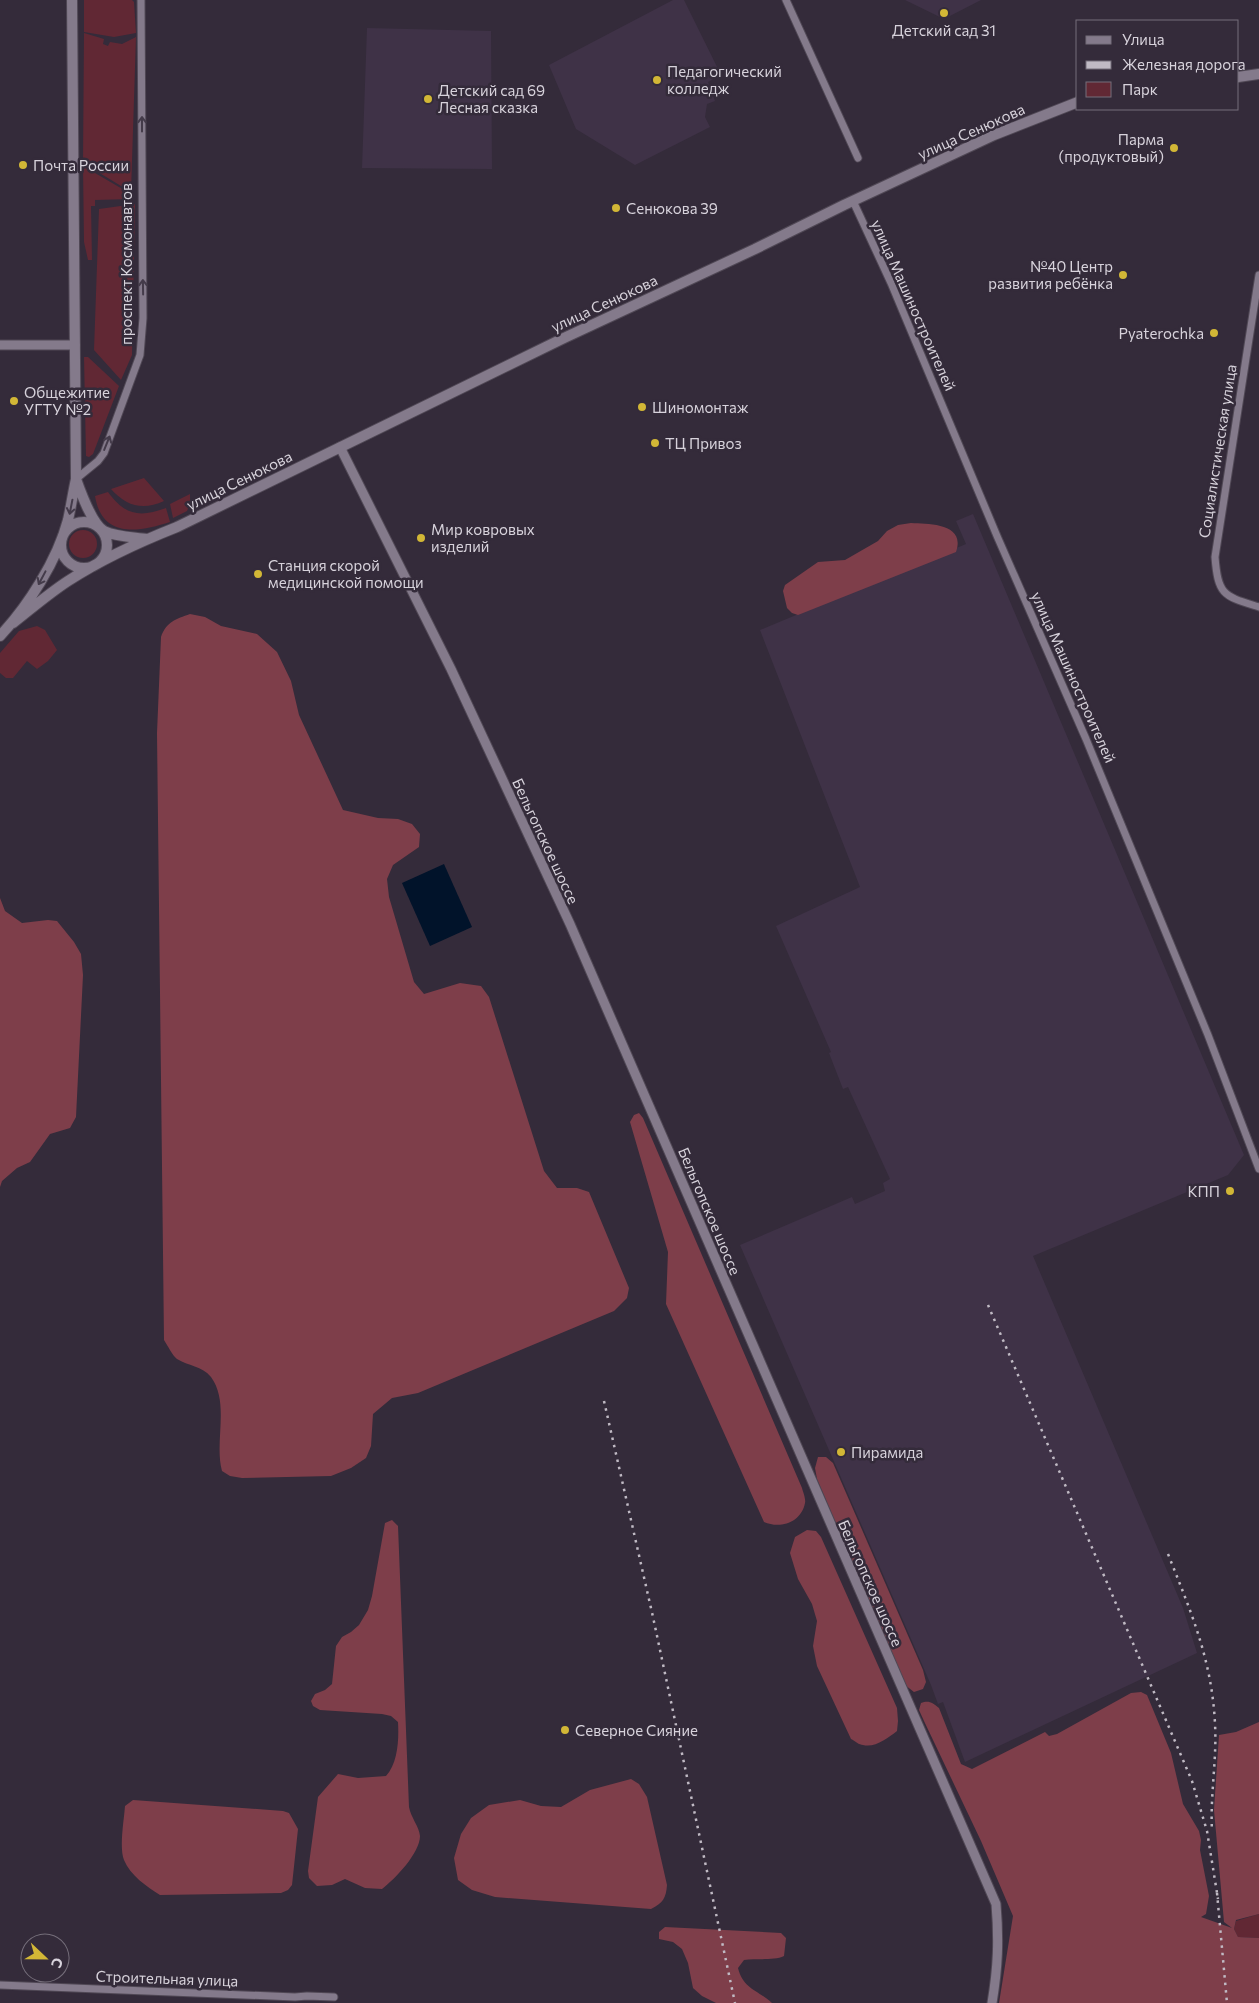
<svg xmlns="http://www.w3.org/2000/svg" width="1259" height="2003" viewBox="0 0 1259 2003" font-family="Commissioner,sans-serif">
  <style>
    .built { fill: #3f3247 }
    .green { fill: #612834 }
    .forest { fill: #7e3e4a }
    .water { fill: #01132a }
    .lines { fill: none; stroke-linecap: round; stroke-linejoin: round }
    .minor-casing { stroke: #504855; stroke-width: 9 }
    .tertiary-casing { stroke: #504855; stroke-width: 11 }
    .secondary-casing { stroke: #504855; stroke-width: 12 }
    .minor { stroke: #847a8b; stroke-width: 7 }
    .tertiary { stroke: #847a8b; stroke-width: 9 }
    .secondary { stroke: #847a8b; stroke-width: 10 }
    .rail { stroke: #c0bac4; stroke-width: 2.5; stroke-dasharray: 2.5 5; stroke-linecap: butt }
    .oneway { stroke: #443b4a }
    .poi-dot { fill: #d2b736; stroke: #342b3a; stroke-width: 2 }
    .labels { text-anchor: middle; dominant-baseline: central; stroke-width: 5; stroke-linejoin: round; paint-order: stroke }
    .poi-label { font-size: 15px; fill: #d7d2db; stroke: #342b3a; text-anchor: start }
    .street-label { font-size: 15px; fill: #d7d2db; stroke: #342b3a }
  </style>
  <rect width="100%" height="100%" fill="#342b3a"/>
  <!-- built -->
  <path class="built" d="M673,0h11l37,75 -13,7 7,19 -8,3 -2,13 5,10 -75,38 -59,-36 -27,-64z
    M905,0h76l-37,19z
    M367,28l124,3 1,138 -130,-1z
    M973,514l271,641 -16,20 -195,81 150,352 14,45 -232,109 -22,-60 -5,2 -7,-19 -191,-440 112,-48 3,7 30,-13 -2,-8 7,-4 -42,-92 -5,2 -14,-36 2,-1 -55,-126 84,-39 -100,-257 206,-86 -10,-23z"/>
  <!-- green -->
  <path class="green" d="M84,0h48l2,2 2,31 -22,4 -30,-5z
    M84,33l20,6 -1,5 5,2 2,-4 12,2 14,-7 -5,155 -48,-29z
    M83,166l48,28v5l-36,1v6h-4l1,54h-4l-4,-18z
    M135,204l-3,151 -11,25 -27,-30 5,-141z
    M84,357h4l31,29 -26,68 -4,3 -3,-1z
    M144,478l20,23c-21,10 -38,5 -53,-12z
    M108,492c17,23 31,26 58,16l4,14c-31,10 -68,17 -75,-26z
    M190,494v10l-3,7 -14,7 -3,-14z
    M69 544a14 14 0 1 1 28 0a14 14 0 1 1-28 0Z
    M37,626l8,4 12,20 -9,11 -11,8 -10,-8 -14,17h-7l-6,-5v-20l19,-22z
    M1259,1914v24l-21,-1 -4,-8 2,-8z"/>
  <!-- forest -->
  <path class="forest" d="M911,523c18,1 55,0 45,29l-158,63 -6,-2 -5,-5 -4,-17 2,-6 33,-23 27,-2 33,-19 9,-10 11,-6z
    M190,614l15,3 16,9 36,8 20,18 14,29 8,34 44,95 35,8 20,1 14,5 8,10 -1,13 -26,18 -6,14 2,18 25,85 10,12 36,-11 21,3 8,11 55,174 13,17h20l12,4 40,96 -2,10 -13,13 -196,82 -26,5 -19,16 -2,32 -5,12 -15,10 -20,8 -89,2 -12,-2 -8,-5c-8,-29 8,-68 -11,-94 -9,-11 -23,-11 -34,-18 -5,-4 -9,-13 -13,-19l-7,-607 4,-96c5,-15 15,-18 29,-23z
    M0,898l5,13 17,12 26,-3 9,1 17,21 7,12 2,21 -7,142 -6,11 -20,6 -20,28 -13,6 -15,13 -2,6z
    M639,1113l4,5 159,370c1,4 4,11 3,15 -4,20 -25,26 -41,19l-98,-218 2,-52 -38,-130 4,-7z
    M818,1457h8l7,6 90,207 3,12 -3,7 -9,3 -9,-7 -88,-206 -2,-11z
    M392,1520l6,6 11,281c2,11 10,19 11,29 0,17 -25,43 -38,53l-17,-1 -20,-9 -13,6 -15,1 -8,-8 -1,-7 10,-74 20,-23 20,4 28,-2c12,-13 13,-37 12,-54l-7,-6 -9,-2 -62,-4 -7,-4 -2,-5 4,-7 10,-4 7,-6 4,-38 6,-9 9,-5 8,-7 9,-15 4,-14 13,-73z
    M807,1530l9,1 5,6 76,171 1,13 -1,10c-9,7 -22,17 -34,14 -4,0 -8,-4 -12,-6l-34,-73 -4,-20 4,-25 -5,-17 -14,-25 -8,-26 5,-16z
    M1141,1692l6,3 24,58 12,51 16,27 2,9 -1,10 9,46 -3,18 -5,3 31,11 -8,-6 -10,-112 5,-75 17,-3 23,-10v192l-23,6 -2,9 4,8 21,1v65h-260l14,-87h4h-4l-32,-75 -57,-120 -5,-11 2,-7c8,-3 12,0 18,5l22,56 11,5 73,-37 4,4 8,-2 74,-41z
    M631,1779l8,5 8,13 20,88c-1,13 -4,18 -16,24l-156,-12 -23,-7 -14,-10 -4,-22 7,-24 10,-16 18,-13 31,-5 21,6 20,1 29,-17z
    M133,1800l150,11 6,2 9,16 -6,56 -4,5 -7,3 -121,2c-13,-8 -30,-20 -36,-35 -5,-12 0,-40 1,-54z
    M665,1927l116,6 5,5 -2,18c-10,5 -28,2 -40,4l-6,8c5,21 20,22 34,35h-56l-14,-7 -9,-8 -5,-25 -6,-14 -9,-7 -14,-3v-7z"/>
  <!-- water -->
  <path class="water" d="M444,864l28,63 -42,19 -28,-63z"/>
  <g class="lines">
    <!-- minor casing -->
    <g class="minor-casing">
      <path id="minor" d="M786,0l72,158
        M853,201l38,82 106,253 89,203 122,296 51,134
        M1259,275l-44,282c3,39 9,39 44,50
        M76,479l22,-18 6,-8 36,-98 3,-37 -2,-318
        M0,1985l295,12 12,-1 27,1"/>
    </g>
    <!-- tertiary casing -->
    <g class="tertiary-casing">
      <path id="tertiary" d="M0,345h75
        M340,447l111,222 119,255 426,980c3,36 2,63 -4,99"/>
    </g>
    <!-- secondary casing -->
    <g class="secondary-casing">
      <path id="secondary" d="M1238,77l21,-3
        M76,479c5,14 16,45 28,52 12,6 29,6 43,8
        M61 545a23 23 0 1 1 46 0a23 23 0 1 1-46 0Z
        M13,623c18,-14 35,-29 55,-42 34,-22 71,-39 109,-54l387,-189 191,-89 89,-44 150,-70 84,-33
        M0,636c28,-30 57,-75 68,-116 3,-13 5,-28 8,-41l-4,-479"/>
    </g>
    <!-- minor -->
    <use href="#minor" class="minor"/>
    <!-- tertiary -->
    <use href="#tertiary" class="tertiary"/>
    <!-- secondary -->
    <use href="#secondary" class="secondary"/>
    <!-- rail -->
    <path class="rail" d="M988,1305l204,476 15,50 11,68
      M604,1401l49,216 82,386
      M1168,1554c23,58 44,106 47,170 2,36 -5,71 -3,107
      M1217,1893l10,110"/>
  </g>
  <!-- one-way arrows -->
  <defs><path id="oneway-shaft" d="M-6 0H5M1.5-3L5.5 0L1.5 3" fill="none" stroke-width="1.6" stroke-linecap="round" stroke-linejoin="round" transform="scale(1.25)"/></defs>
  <g class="oneway">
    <use href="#oneway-shaft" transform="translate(142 124) rotate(-90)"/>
    <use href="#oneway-shaft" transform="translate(143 287) rotate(-91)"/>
    <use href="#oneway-shaft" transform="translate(107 443) rotate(-68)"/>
    <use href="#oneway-shaft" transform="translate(71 507) rotate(101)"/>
    <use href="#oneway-shaft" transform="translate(42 578) rotate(118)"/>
  </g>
  <!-- markers -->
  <g class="poi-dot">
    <circle cx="944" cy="13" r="5"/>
    <circle cx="657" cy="80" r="5"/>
    <circle cx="428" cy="99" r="5"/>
    <circle cx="1174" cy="148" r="5"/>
    <circle cx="23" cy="165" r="5"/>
    <circle cx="616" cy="208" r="5"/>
    <circle cx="1123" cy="275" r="5"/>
    <circle cx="1214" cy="333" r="5"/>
    <circle cx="14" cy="401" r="5"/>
    <circle cx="642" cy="407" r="5"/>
    <circle cx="655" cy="443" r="5"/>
    <circle cx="421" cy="538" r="5"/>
    <circle cx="258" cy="574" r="5"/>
    <circle cx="1230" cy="1191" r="5"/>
    <circle cx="841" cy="1452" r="5"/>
    <circle cx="565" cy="1730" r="5"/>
  </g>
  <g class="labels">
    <!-- poi labels -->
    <g class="poi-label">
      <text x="944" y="30" text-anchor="middle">Детский сад 31</text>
      <text x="667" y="71">Педагогический<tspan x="667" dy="17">колледж</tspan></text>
      <text x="438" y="90">Детский сад 69<tspan x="438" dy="17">Лесная сказка</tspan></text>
      <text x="1164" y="139" text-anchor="end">Парма<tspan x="1164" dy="17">(продуктовый)</tspan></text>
      <text x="33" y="165">Почта России</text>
      <text x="626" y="208">Сенюкова 39</text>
      <text x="1113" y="266" text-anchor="end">№40 Центр<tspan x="1113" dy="17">развития ребёнка</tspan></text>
      <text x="1204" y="333" text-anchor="end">Pyaterochka</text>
      <text x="24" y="392">Общежитие<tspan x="24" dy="17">УГТУ №2</tspan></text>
      <text x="652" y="407">Шиномонтаж</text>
      <text x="665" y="443">ТЦ Привоз</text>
      <text x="431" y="529">Мир ковровых<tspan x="431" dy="17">изделий</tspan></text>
      <text x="268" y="565">Станция скорой<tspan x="268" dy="17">медицинской помощи</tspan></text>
      <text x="1220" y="1191" text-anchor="end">КПП</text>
      <text x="851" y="1452">Пирамида</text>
      <text x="575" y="1730">Северное Сияние</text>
    </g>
    <!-- street labels -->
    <g class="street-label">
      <text transform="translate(971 131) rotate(-24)">улица Сенюкова</text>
      <text transform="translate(126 264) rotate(-90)">проспект Космонавтов</text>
      <text transform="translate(604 303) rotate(-25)">улица Сенюкова</text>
      <text transform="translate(914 305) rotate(66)">улица Машиностроителей</text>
      <text transform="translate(1217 451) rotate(-81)">Социалистическая улица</text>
      <text transform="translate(239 480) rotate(-26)">улица Сенюкова</text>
      <text transform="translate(1074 677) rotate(66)">улица Машиностроителей</text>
      <text transform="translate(546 841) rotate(65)">Бельгопское шоссе</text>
      <text transform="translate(710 1211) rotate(67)">Бельгопское шоссе</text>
      <text transform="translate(871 1583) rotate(66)">Бельгопское шоссе</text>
      <text transform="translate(167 1978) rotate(2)">Строительная улица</text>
    </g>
  </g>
  <!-- legend -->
  <rect x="1076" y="20" width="162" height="90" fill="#342b3a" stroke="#756e7a"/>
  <rect x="1086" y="36" width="25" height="8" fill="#847a8b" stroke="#756e7a"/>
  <text x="1122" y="45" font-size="15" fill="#d7d2db">Улица</text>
  <rect x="1086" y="61" width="25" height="8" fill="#c0bac4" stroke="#756e7a"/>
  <text x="1122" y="70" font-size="15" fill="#d7d2db">Железная дорога</text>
  <rect x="1086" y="82" width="25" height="15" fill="#612834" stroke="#756e7a"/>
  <text x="1122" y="95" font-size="15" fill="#d7d2db">Парк</text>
  <!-- north arrow -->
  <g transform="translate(45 1958) rotate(112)"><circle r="24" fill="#342b3a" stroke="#756e7a"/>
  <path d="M0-4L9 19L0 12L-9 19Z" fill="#d2b736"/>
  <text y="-8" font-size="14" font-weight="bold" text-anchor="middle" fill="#d7d2db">С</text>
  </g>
</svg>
